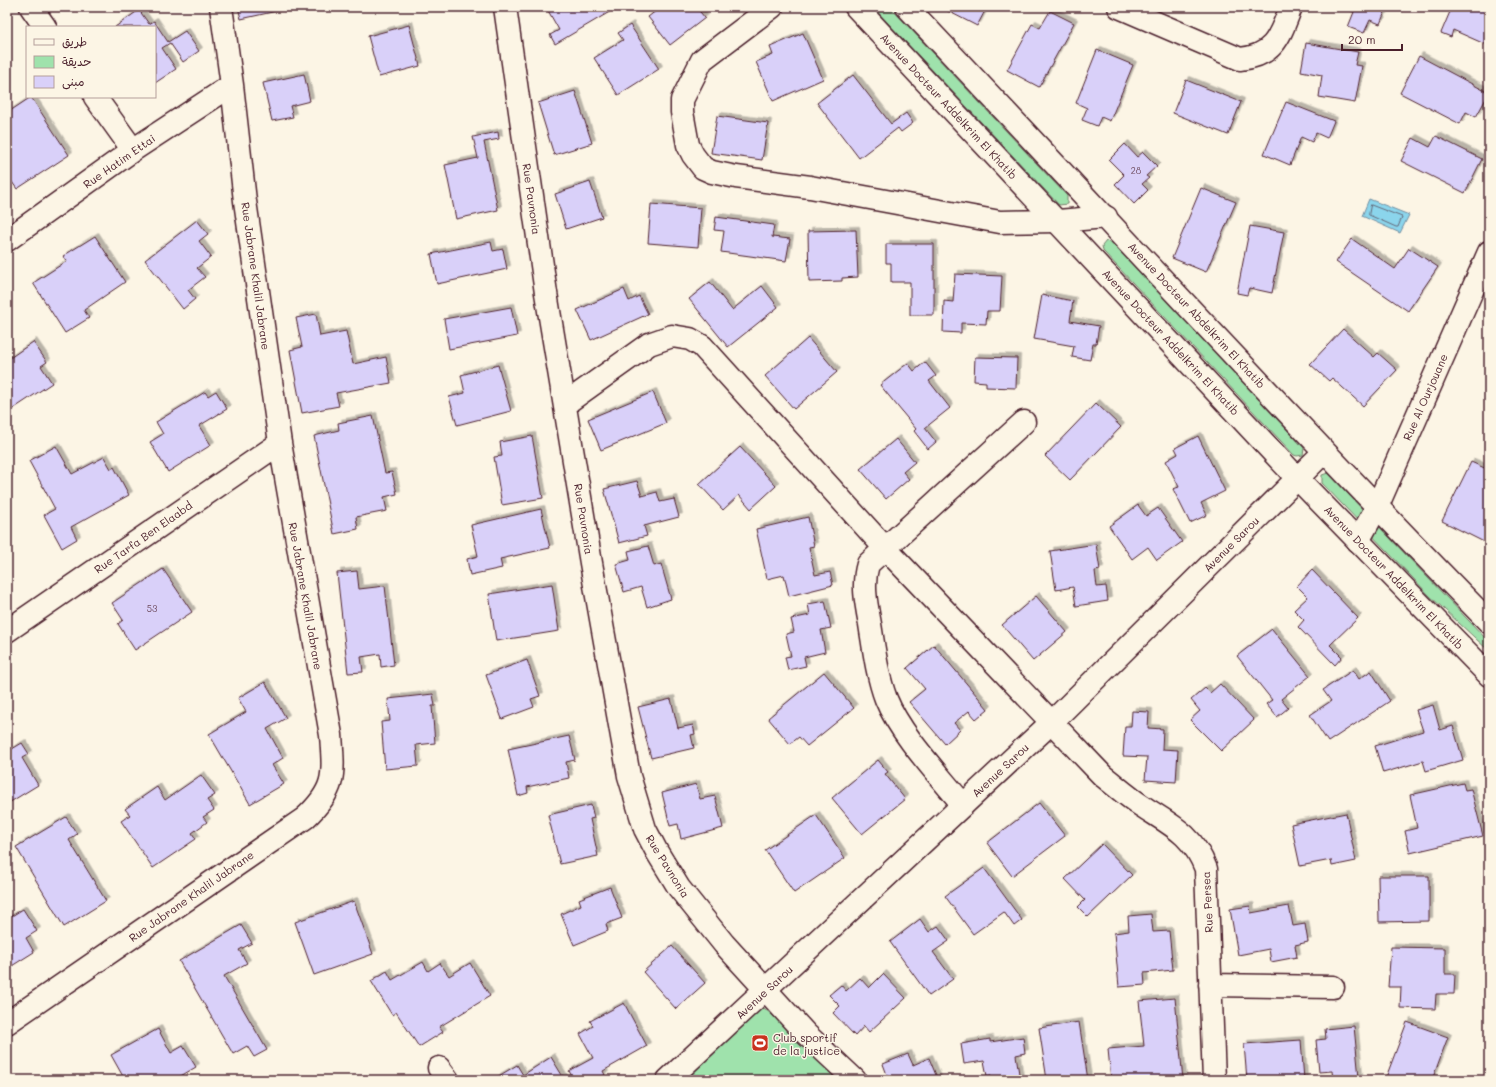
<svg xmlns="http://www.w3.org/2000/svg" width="1496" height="1087" viewBox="0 0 1496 1087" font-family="Mali,'Playpen Sans Arabic',sans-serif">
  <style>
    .green { fill: #9fe2ac; stroke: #74806c }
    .water { fill: #8bd5ec; stroke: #718c9f }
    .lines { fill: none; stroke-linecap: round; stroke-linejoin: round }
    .shore { stroke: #646878; stroke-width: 1 }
    .building { fill: #d9d0f9; stroke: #4a1f2b; filter: url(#shadow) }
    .minor-casing { stroke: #4a1f2b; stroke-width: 25 }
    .tertiary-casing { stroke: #4a1f2b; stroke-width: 25 }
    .secondary-casing { stroke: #4a1f2b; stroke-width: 25 }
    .minor { stroke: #fcf5e5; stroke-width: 22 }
    .tertiary { stroke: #fcf5e5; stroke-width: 22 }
    .secondary { stroke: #fcf5e5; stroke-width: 22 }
    .labels { text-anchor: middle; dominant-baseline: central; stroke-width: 3; stroke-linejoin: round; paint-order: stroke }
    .number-label { font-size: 9px; fill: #6e4b5e }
    .street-label { font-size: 11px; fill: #4a1f2b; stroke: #fcf5e5 }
    .poi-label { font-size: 11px; fill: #4a1f2b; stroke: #fcf5e5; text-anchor: start }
  </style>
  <defs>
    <filter id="shadow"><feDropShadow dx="3.5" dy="-3.5" stdDeviation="0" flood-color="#0004"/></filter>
  </defs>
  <rect width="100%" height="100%" fill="#fcf5e5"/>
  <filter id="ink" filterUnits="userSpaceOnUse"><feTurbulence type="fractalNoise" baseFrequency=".025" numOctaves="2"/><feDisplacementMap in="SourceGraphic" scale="8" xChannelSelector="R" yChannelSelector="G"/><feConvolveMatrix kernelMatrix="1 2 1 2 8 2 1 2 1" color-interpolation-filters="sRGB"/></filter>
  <g filter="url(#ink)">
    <!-- green -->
    <path class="green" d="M873,7h17l177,189v8l-8,1z
      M1106,241l7,2 191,205 -1,7 -6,1 -3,-1 -191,-204 -1,-5z
      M1328,473l161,169v9l-59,-55 -108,-113v-8z
      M763,1007l83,73h-177z"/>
    <!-- water -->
    <path class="water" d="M1369,199l40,16 -9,18 -38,-17z"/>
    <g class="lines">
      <!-- shore -->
      <path class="shore" d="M1371,205l31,12 -4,10h-2l-27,-12z"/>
    </g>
    <!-- building -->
    <path class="building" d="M238,7h57l-54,12z
      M546,7h72l-63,37 -5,-9 9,-5z
      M661,7h35l9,11 -35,27 -22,-28z
      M942,7h45l-10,19 -35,-18z
      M1341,7h46l-7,17 -10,-4 -6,13 -16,-6 6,-15z
      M1452,7h37v33l-2,5 -34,-15 -2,7 -10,-4z
      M139,10l10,14 5,-3 14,21 17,-11 14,20 -16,11 -13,-19 -8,5 14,21 -21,14v-56h-40z
      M1050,11l24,12 -35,64 -32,-17 25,-46 8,4z
      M409,25l11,41 -41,11 -11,-41z
      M630,25l29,44 -41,26 -24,-37 29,-18 -5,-7z
      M803,33l20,46 -50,22 -17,-39 17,-7 -3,-8z
      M1306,43l52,9 -3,13 7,1 -7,37 -36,-6 3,-22 -21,-4z
      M1097,50l36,15 -23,56 -9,-4 -4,9 -15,-6 5,-12 -11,-5z
      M1419,56l70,37 -13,24 -10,-5 -6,12 -60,-31z
      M304,74l6,27 -20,5 3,11 -21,4 -9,-38z
      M853,75l38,49 15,-11 7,10 -12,9 -3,-4 -39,30 -42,-55z
      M1186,80l55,22 -13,33 -55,-22z
      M575,91l17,52 -38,12 -16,-52z
      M31,97l38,58 -52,34 -10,-14v-62z
      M1286,102l48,19 -7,17 -11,-5 -4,9 -11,-5 -11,28 -26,-11z
      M717,116l51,7 -6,37 -51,-7z
      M498,132l1,7 -15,3 14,68 -42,9 -11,-54 33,-7 -5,-21z
      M1436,136l46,23 -17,34 -64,-32 12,-23 17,9z
      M1125,144l12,13 6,-5 14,14 -11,10 3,2 -7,6 6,6 -14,14 -19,-20 9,-9 -15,-15z
      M590,182l12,35 -36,12 -11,-35z
      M1201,188l35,14 -30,70 -34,-14z
      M651,204l50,4 -3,39 -50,-4z
      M716,217l58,8 -2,12 18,2 -4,22 -65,-9 3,-21 -10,-1z
      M197,220l11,14 -9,7 12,16 -14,11 8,9 -17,13 7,9 -12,10 -38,-49z
      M1250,226l34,6 -12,61 -23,-5 -2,7 -10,-2z
      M856,230l2,47 -16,1v3l-33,1 -1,-51z
      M95,236l30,46 -41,28 5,8 -24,15 -32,-50 34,-22 -4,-5z
      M1352,239l43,30 14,-21 29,19 -30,44 -72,-49z
      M491,242l2,9 10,-2 4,20 -70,15 -6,-30z
      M886,244h48v71h-24v-33h-19v-19h-5z
      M955,274l47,2 -2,35h-13l-1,13 -25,-1v10l-18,-1 1,-31 9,1z
      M710,282l22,28 30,-24 16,21 -50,40 -39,-48z
      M624,289l5,12 10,-5 9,18 -57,26 -14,-30z
      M1042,295l31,6 -3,20 29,5 -3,18h-3l-3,16 -18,-3 2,-11 -40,-7z
      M511,307l6,29 -68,13 -5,-30z
      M316,314l4,22 26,-5 7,33 33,-7 5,26 -55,10 3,13 -37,7 -12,-63 12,-3 -6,-29z
      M1343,329l31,28 4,-4 19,17 -34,36 -31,-28 -3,3 -19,-17z
      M808,338l29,34 -43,37 -29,-33z
      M33,342l14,20 -6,4 11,17 -45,30v-53z
      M975,357l42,1 -1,30 -30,-1v-5l-12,-1z
      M925,362l11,14 -7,5 21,27 -25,20 11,14 -8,7 -14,-18 2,-2 -36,-44 28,-22 6,8z
      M498,365l13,46 -54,14 -8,-28 16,-4 -4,-18z
      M216,391l11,18 -28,17 12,19 -43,27 -18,-30 13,-8 -7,-12 49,-30 3,4z
      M653,392l13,31 -65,27 -13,-31z
      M1096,403l25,24 -51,53 -25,-24z
      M373,416l12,57 7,-1 5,22 -13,3 3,14 -31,6 2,12 -24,5 -20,-98 25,-6 -1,-7z
      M532,436l11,62 -41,7 -8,-48 8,-1 -2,-14z
      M1198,436l27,55 -24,12 6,12 -17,8 -17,-34 6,-2 -13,-26 12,-7 -3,-6z
      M896,439l19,23 -12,10 6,7 -23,20 -26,-30z
      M56,446l16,28 32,-17 7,12 3,-2 15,28 -58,32 6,12 -15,9 -18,-33 11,-6 -26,-48z
      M740,447l36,39 -25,23 -12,-14 -16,15 -24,-26z
      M1471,462l18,8v67l-3,6 -44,-22z
      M637,481l5,15 15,-4 3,10 14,-3 5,18 -35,9 3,10 -28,7 -15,-54z
      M1138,505l8,11 12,-8 24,34 -25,18 -9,-13 -16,12 -23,-33z
      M541,509l9,39 -50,11 2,9 -32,7 -3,-16 11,-3 -7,-31z
      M808,517l6,29 -5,1 6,28 15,-3 3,13 -44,11 -5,-21 -17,4 -11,-50z
      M1096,544l4,26 -5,1 2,16 9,-1 2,15 -32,5 -3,-19 -17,3 -6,-39z
      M648,546l6,20 7,-2 10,35 -24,8 -6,-20 -17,5 -8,-28 14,-4 -2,-9z
      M163,569l29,43 -57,38 -17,-26 5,-4 -11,-17z
      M1312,570l46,48 -28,27 12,12 -7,8 -37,-38 6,-7 -10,-10 14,-13 -11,-11z
      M357,571l2,18 26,-3 9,79 -13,2 -1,-13 -19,3 2,15 -15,1 -11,-100z
      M552,584l7,47 -63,10 -7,-47z
      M1036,596l31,36 -34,29 -31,-36z
      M825,601l6,27 -10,2 4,22 -21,5 2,9 -18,4 -3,-13 6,-1 -5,-22 8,-2 -3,-13 19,-4 -2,-11z
      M1272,629l38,47 -29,23 7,9 -11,9 -11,-13 6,-4 -35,-44z
      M934,645l54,64 -12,10 -7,-8 -15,12 6,7 -15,14 -36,-42 16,-13 -18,-21z
      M527,660l13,36 -9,3 3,8 -32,12 -16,-44z
      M1353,670l6,9 12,-8 19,30 -62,41 -18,-27 21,-14 -8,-11z
      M824,672l30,36 -47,38 -8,-9 -9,7 -22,-26z
      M265,682l21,36 -19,11 16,29 -11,7 12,19 -34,20 -41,-70 37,-22 -8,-14z
      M1220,684l34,36 -33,31 -31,-31 10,-9 -9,-11 14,-12 5,5z
      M433,694l2,12h-3l3,37 -19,2 2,21 -33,3 -4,-47 9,-1 -2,-22z
      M671,699l7,29 15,-3 2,9 -4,1 3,13 -43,10 -13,-51z
      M1433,705l7,25 13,-4 10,34 -37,11 -3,-10 -40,12 -8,-27 48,-15 -7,-21z
      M1132,711l17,1 -1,16 15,1 -1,20 16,1 -2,32 -31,-2 2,-23 -24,-1 2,-30h6z
      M569,736l6,24 -9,2 3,16 -42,9 1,6 -10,3 -10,-47z
      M22,743l7,11 -7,4 16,27 -31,19v-52z
      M878,760l10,12 -3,2 20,25 -43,35 -30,-36z
      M201,775l14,20 -8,5 7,10 -11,7 4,5 -15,11 4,6 -43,29 -32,-47 9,-6 -5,-6 32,-22 8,13z
      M1463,783l2,7 6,-1 12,47 -73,17 -5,-22 12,-3 -7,-33z
      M696,784l4,15 15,-3 8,32 -42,11 -3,-15 -8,2 -8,-33z
      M1039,803l26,33 -53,40 -25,-33z
      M591,805l3,13 -4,1 8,37 -38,8 -12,-49z
      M1346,813l10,48 -24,5 -1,-6 -31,6 -9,-42z
      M816,815l29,43 -51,35 -29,-43z
      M66,817l11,17 -8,6 37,61 -42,26 -48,-80z
      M1102,844l30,31 -44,42 -10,-10 7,-7 -20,-21z
      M984,868l38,52 -8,6 -10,-14 -31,22 -28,-38z
      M1378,876h51v45l-50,1z
      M610,887l12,31 -16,6 2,7 -34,14 -13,-31 20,-9 -2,-6z
      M354,901l19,53 -59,21 -19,-53z
      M1250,906l1,7 38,-7 4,20 12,-2 3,18 -13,3 2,12 -26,5 -2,-13 -31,6 -8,-46z
      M23,909l14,22 -11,7 8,14 -27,17v-50z
      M1151,914l2,18 16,-1 4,39 -29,3 1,12 -26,2 -5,-54 15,-2 -1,-15z
      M920,919l9,13 9,-6 11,15 -16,11 20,27 -24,17 -39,-54z
      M241,925l11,18 -13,7 8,13 -23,13 43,74 -13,7 -7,-11 -14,8 -54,-93z
      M672,946l33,37 -29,26 -33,-37z
      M1391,947l54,1v26h10l-1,20h-18l-1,15 -35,-1 1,-21h-13z
      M423,962l5,9 12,-8 9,13 21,-13 20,33 -51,31 4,5 -24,15 -23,-35 -4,3 -21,-34 16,-10 5,9z
      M883,974l23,24 -37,34 -5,-6 -9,10 -22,-23 7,-7 -11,-11 12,-10 5,6 14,-13 9,10z
      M1175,998l8,82h-72l-3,-31 36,-3 -5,-45z
      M624,1003l23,43 -44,25 2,4 -10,5h-21l-5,-9 24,-13 -13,-24 13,-8 -3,-5z
      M1079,1022l9,58h-41l-8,-52z
      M1407,1022l41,15 -16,43h-47z
      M1354,1026l5,52 -26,2 -1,-9 -13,1 -3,-32 10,-1 -1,-10z
      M158,1029l13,24 12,-7 13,21 -17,10 2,3h-56l-14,-25z
      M1023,1037l2,16 -9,2 4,25h-29v-5l-4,1 -3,-15 -20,3 -3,-20 29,-5v3z
      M1301,1040l3,40h-57l-3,-36z
      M908,1054l5,11 16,-7 9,22h-49l-6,-16z
      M551,1057l14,23h-67l-1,-3 20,-12 6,10z"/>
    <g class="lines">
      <!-- minor casing -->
      <g class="minor-casing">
        <path id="minor" d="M31,7l14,20
          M505,7l41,286 45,270 38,213 16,53 12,23 22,36 45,56 81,89 50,47
          M772,7l-70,53 -20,40v12l6,33 5,10 10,13 9,4 24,5 74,10 190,35 58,-1 48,-4
          M1119,7l121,52c35,-3 40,-24 51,-52
          M95,97l38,53
          M7,240l126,-90 99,-65
          M565,404l84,-60 23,-8 18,3 12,7 183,202 218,228c13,10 25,21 39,30 29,19 51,28 64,63l8,211
          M1358,541l19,-34 112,-255
          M7,631l273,-188
          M963,805c-24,-30 -63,-71 -77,-106 -9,-24 -12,-50 -16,-75 -4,-21 -8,-40 -2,-60l156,-142
          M1210,985l123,2
          M7,1023l298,-205c31,-29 29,-42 26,-83l-51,-292 -35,-242 -13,-116 -11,-78
          M439,1068l9,12"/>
      </g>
      <!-- tertiary casing -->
      <g class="tertiary-casing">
        <path id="tertiary" d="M668,1080l384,-358 272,-270"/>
      </g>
      <!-- secondary casing -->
      <g class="secondary-casing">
        <path id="secondary" d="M856,7l441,471 192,197
          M907,7c194,205 384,413 582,615"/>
      </g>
      <!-- minor -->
      <use href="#minor" class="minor"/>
      <!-- tertiary -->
      <use href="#tertiary" class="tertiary"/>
      <!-- secondary -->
      <use href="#secondary" class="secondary"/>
    </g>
  </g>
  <!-- icons -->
  <defs>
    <g id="stadium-square" transform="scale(0.9)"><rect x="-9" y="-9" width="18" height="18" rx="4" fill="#c8321e" stroke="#fcf5e5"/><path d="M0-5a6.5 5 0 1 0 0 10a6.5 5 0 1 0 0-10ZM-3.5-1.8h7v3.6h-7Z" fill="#fff"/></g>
  </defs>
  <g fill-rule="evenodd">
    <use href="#stadium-square" x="760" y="1043"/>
  </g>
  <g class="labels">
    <!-- number labels -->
    <g class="number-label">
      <text x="1136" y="170">28</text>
      <text x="152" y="608">53</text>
    </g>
    <!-- street labels -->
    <g class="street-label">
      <text transform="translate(949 106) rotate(47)">Avenue Docteur Addelkrim El Khatib</text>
      <text transform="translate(119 161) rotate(-35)">Rue Hatim Ettai</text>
      <text transform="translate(532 199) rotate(82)">Rue Pavnonia</text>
      <text transform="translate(256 276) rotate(82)">Rue Jabrane Khalil Jabrane</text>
      <text transform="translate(1197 315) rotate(47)">Avenue Docteur Abdelkrim El Khatib</text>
      <text transform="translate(1171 342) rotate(47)">Avenue Docteur Addelkrim El Khatib</text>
      <text transform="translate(1425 397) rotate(-66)">Rue Al Ourjouane</text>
      <text transform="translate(584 519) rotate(81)">Rue Pavnonia</text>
      <text transform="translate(143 537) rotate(-35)">Rue Tarfa Ben Elaabd</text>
      <text transform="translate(1231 544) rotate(-45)">Avenue Sarou</text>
      <text transform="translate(1394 577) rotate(46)">Avenue Docteur Addelkrim El Khatib</text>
      <text transform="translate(306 596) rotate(80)">Rue Jabrane Khalil Jabrane</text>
      <text transform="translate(1000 770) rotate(-43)">Avenue Sarou</text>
      <text transform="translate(668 866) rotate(58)">Rue Pavnonia</text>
      <text transform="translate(191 896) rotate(-35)">Rue Jabrane Khalil Jabrane</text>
      <text transform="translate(1207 902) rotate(-93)">Rue Persea</text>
      <text transform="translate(764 992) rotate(-43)">Avenue Sarou</text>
    </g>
    <!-- poi labels -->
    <g class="poi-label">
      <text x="773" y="1037">Club sportif<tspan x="773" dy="13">de la justice</tspan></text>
    </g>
  </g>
  <!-- margin -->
  <rect width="1496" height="1087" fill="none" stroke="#fcf5e5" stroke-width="24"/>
  <rect x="12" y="12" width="1472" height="1063" fill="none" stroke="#4a1f2b" stroke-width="1.5" filter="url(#ink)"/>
  <!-- legend -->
  <rect x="26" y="26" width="130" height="72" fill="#fcf5e5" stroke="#b59f9b"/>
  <rect x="34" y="39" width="20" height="6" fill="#fcf5e5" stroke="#b59f9b"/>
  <text x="62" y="46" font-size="12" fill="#4a1f2b">طريق</text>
  <rect x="34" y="56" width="20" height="12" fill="#9fe2ac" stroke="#b59f9b"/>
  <text x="62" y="66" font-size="12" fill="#4a1f2b">حديقة</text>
  <rect x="34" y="76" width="20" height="12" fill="#d9d0f9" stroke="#b59f9b"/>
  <text x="62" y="86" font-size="12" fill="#4a1f2b">مبنى</text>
  <!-- scale -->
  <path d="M1342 44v6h60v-6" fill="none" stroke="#4a1f2b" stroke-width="2"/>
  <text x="1348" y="44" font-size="12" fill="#4a1f2b" stroke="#fcf5e5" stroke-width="3" paint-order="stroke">20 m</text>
</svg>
